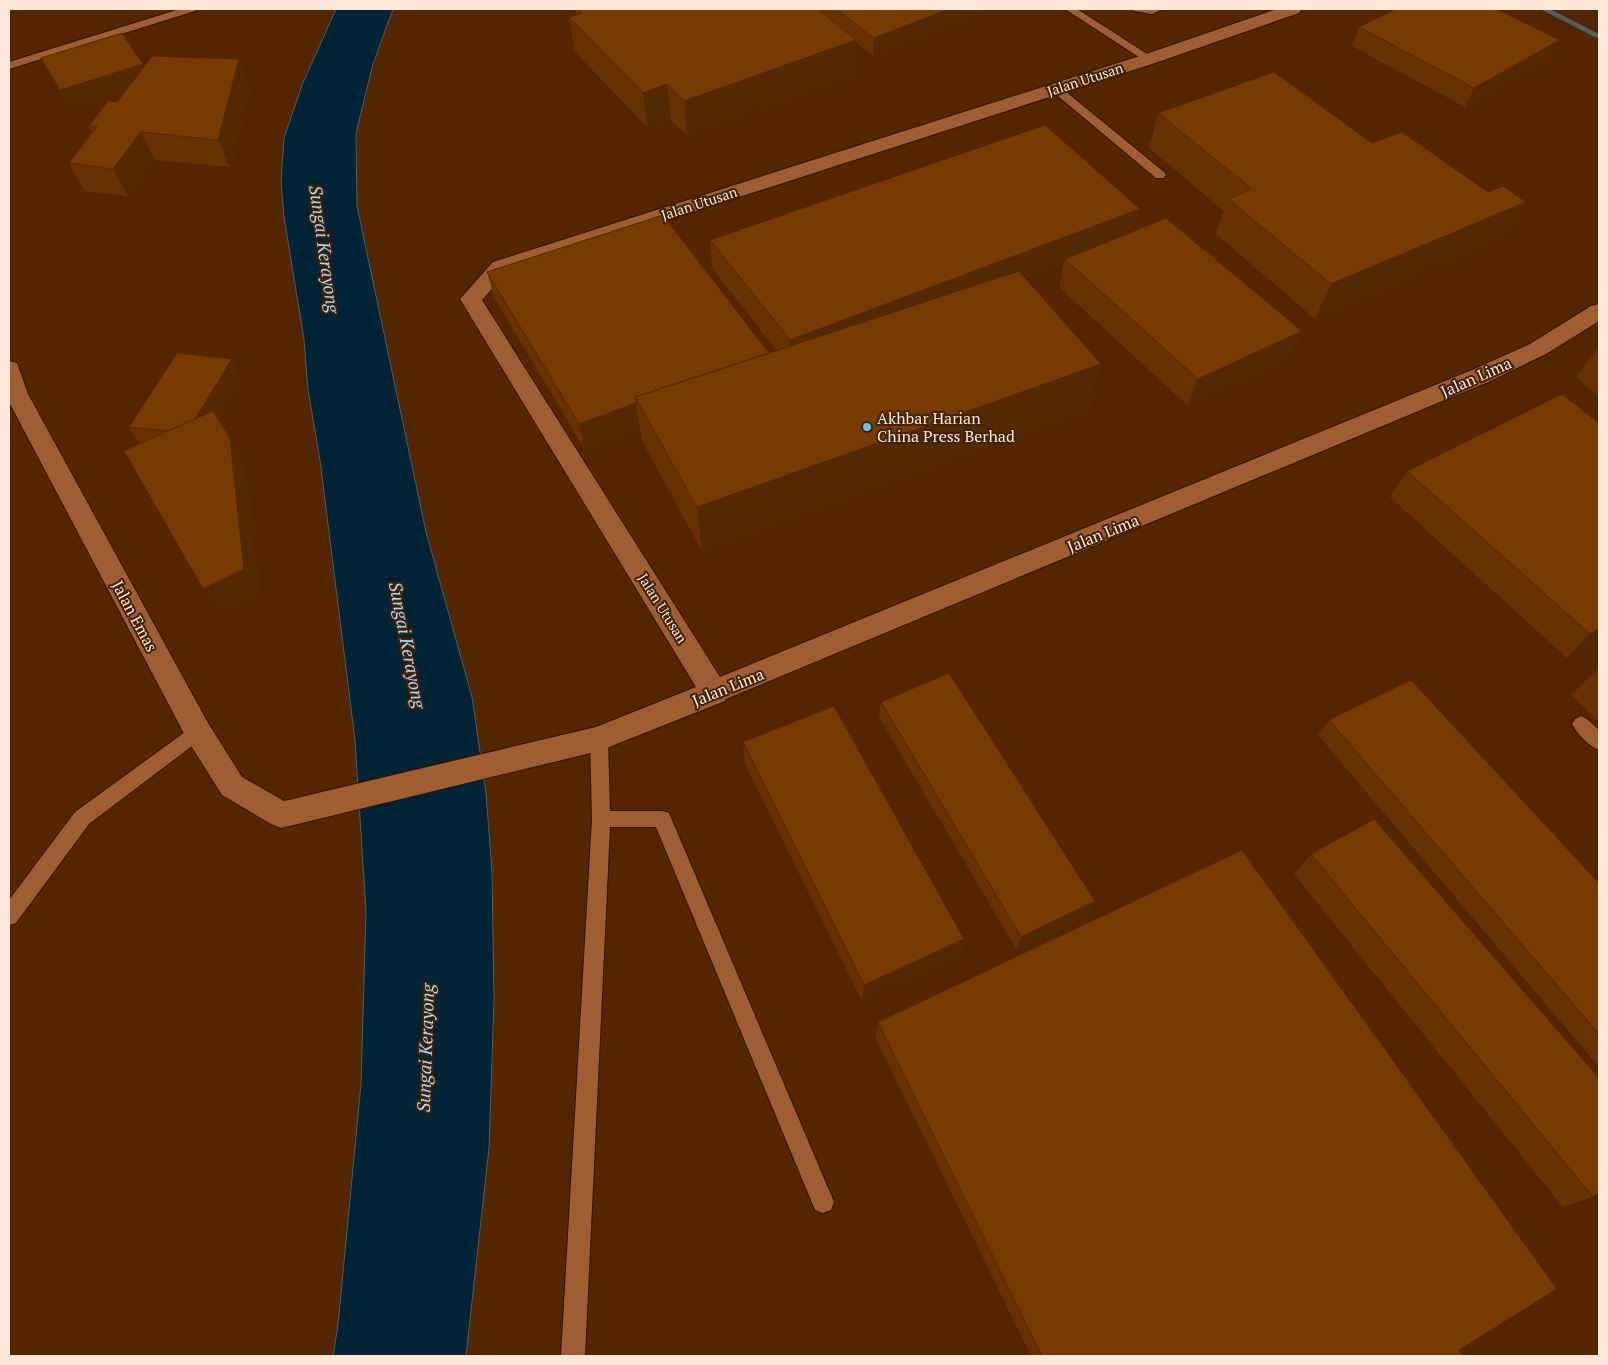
<svg xmlns="http://www.w3.org/2000/svg" width="1608" height="1365" viewBox="0 0 1608 1365" font-family="'PT Serif',serif">
  <style>
    .water { fill: #002335; stroke: #4c5e66 }
    .lines { fill: none; stroke-linecap: round; stroke-linejoin: round }
    .stream { fill: #4c5e66; fill-rule: evenodd }
    .service-casing { stroke: #311200; stroke-width: 2 }
    .minor-casing { stroke: #311200; stroke-width: 2 }
    .service { fill: #9e5e31; fill-rule: evenodd }
    .minor { fill: #9e5e31; fill-rule: evenodd }
    .wall { fill: #663201 }
    .shaded-wall { fill: #532901 }
    .building { fill: #773a01; stroke: #532901 }
    .poi-dot { fill: #6cc3f2; stroke: #412108; stroke-width: 2 }
    .labels { text-anchor: middle; dominant-baseline: central; stroke-width: 4; stroke-linejoin: round; paint-order: stroke }
    .far-street-label { font-size: 14px; fill: #fee8da; stroke: #412108 }
    .street-label { font-size: 16px; fill: #fee8da; stroke: #412108 }
    .poi-label { font-size: 16px; fill: #fee8da; stroke: #412108; text-anchor: start }
    .water-label { font-size: 18px; font-style: italic; fill: #a9daf6; stroke: #412108 }
  </style>
  <rect width="100%" height="100%" fill="#532600"/>
  <!-- water -->
  <path class="water" d="M336,9h57l-20,55 -17,69 1,73 69,326 46,165 14,96 6,79 2,128 -5,148 -23,208h-133l5,-31 23,-241 5,-173 -11,-171 -35,-280 -12,-70 -4,-51 -20,-122 -3,-35 3,-44 18,-53z"/>
  <g class="lines">
    <!-- stream -->
    <path class="stream" d="M1540,9h10l49,25v5z"/>
    <!-- service casing -->
    <g class="service-casing">
      <path id="service" d="M180,9h16l-1,2 -186,58v-7z
        M1065,9h12l78,50 -2,2h-8z
        M1133,9h30l-11,5 -18,-3z
        M1056,85l4,2 104,85 2,3 -2,3h-8l-104,-87 -2,-2z
        M1581,716l6,3 12,11v20c-10,-4 -22,-16 -27,-26l3,-5z
        M198,724l6,3 3,5 -3,5 -115,87 -73,99 -7,2v-25l66,-88 117,-85z
        M599,731l6,2 3,6 2,72h52l7,2 165,389 -3,8 -8,3 -8,-3 -159,-383h-46l-25,529h-24l31,-537 -2,-80 3,-6z"/>
    </g>
    <!-- minor casing -->
    <g class="minor-casing">
      <path id="minor" d="M1277,9h25l-3,4 -144,50 -648,209 -25,28 238,377 752,-307 58,-26 61,-38 8,-2v17l-53,33 -58,28 -762,317 -1,2 -126,50 -318,77 -10,-4 -49,-29 -34,-54 -179,-339v-41l8,2 11,31 180,329 34,54 42,24 312,-74 100,-40 -236,-388 33,-37 650,-207z"/>
    </g>
    <!-- service -->
    <use href="#service" class="service"/>
    <!-- minor -->
    <use href="#minor" class="minor"/>
  </g>
  <!-- wall -->
  <path class="wall" d="M575,9h406v5l-108,42 -17,-13 -1,32 -168,61 -16,-16 -23,8 -73,-76 -6,-35 7,-2z
    M1359,27l201,13 -10,19 -85,48 -113,-61z
    M41,58l103,8 106,21 -20,80 -75,-7 -27,36 -43,-5 -16,-28 23,-31 -3,-6 28,-24 8,-10 -55,17z
    M1158,113l214,30 116,49 38,10 -21,36 -190,81 -99,-85 8,-23 -75,-63z
    M1134,231l168,100 -12,27 -102,48 -129,-119 5,-25 -40,16 64,133 -386,140 -59,-108 -3,-14 -55,21 -90,-151 -8,-27 282,81 8,-2 -65,-83 -2,-28z
    M1599,349v47l-23,-18 19,-27z
    M242,378l-24,40 12,20 15,26 14,129 -39,20 -17,-24 -63,-145 -11,-17z
    M1407,471l192,168 -32,19 -177,-161z
    M1599,668v54l-28,-27z
    M881,702l207,212 -72,35 -137,-232z
    M1329,720l270,163v184l-281,-332z
    M743,742l221,197 -5,17 -97,45 -117,-237z
    M1311,854l282,343 -30,10 -269,-333z
    M878,1022l581,328 4,6h-432l-156,-319z"/>
  <!-- shaded-wall -->
  <path class="shaded-wall" d="M10,9h21l-18,4z
    M949,9h32v5l-108,42 1,-18z
    M856,40l-1,35 -168,61 -3,-35z
    M1560,40l-10,19 -85,48 9,-19z
    M239,59l11,28 -20,80 -12,-27z
    M143,64l9,19 -82,26 -10,-19z
    M667,84l4,36 -23,8 -5,-35z
    M141,132l14,28 -27,36 -15,-27z
    M1526,202l-21,36 -190,81 16,-35z
    M1140,209l-8,27 -67,23 -1,3 -274,105v-27z
    M1302,331l-12,27 -102,48 10,-27z
    M232,359l10,19 -45,74 -11,-18z
    M1101,364l-13,47 -386,140 -5,-44z
    M636,403l4,26 -55,21 -6,-26z
    M230,438l15,26 14,129 -39,20 -17,-24z
    M1599,629v10l-32,19 23,-24z
    M1095,901l-7,13 -72,35 5,-12z
    M964,939l-5,17 -97,45 2,-16z"/>
  <!-- building -->
  <path class="building" d="M578,9h240l38,31 -172,61 -17,-17 -24,9 -74,-76 13,-4z
    M836,9h113l-75,29z
    M1396,9h100l64,31 -86,48 -115,-61z
    M122,33l21,31 -83,26 -19,-32z
    M152,56l87,3 -21,81 -77,-8 -28,37 -44,-6 28,-37h-8l19,-25 9,1z
    M1274,72l98,71 30,-11 86,60 15,-6 23,16 -195,82 -103,-85 24,-10 -94,-76z
    M1045,125l95,84 -350,131 -80,-100z
    M663,215l106,138 -134,44 1,6 -57,21 -92,-152z
    M1166,218l136,113 -104,48 -133,-120z
    M1019,271l82,93 -404,143 -62,-110z
    M1599,349v5l-4,-3z
    M177,353l55,6 -37,60 -27,12 -39,-4z
    M1562,394l37,29v206l-9,5 -183,-163z
    M213,411l17,27 14,131 -41,20 -79,-138z
    M949,673l146,228 -74,36 -140,-235z
    M1411,680l188,203v151l-270,-314z
    M834,706l130,233 -100,46 -121,-243z
    M1374,819l225,259v115l-6,4 -282,-343z
    M1242,850l315,439 -98,61 4,6h-421l-164,-334z"/>
  <!-- markers -->
  <circle class="poi-dot" cx="867" cy="427" r="5"/>
  <g class="labels">
    <!-- far-street labels -->
    <g class="far-street-label">
      <text transform="translate(1085 79) rotate(-18)">Jalan Utusan</text>
      <text transform="translate(699 203) rotate(-18)">Jalan Utusan</text>
      <text transform="translate(663 608) rotate(58)">Jalan Utusan</text>
    </g>
    <!-- street labels -->
    <g class="street-label">
      <text transform="translate(1476 377) rotate(-24)">Jalan Lima</text>
      <text transform="translate(1103 533) rotate(-22)">Jalan Lima</text>
      <text transform="translate(135 616) rotate(62)">Jalan Emas</text>
      <text transform="translate(728 687) rotate(-22)">Jalan Lima</text>
    </g>
    <!-- poi labels -->
    <g class="poi-label">
      <text x="877" y="418">Akhbar Harian<tspan x="877" dy="18">China Press Berhad</tspan></text>
    </g>
    <!-- water labels -->
    <g class="water-label">
      <text transform="translate(325 249) rotate(82)">Sungai Kerayong</text>
      <text transform="translate(408 645) rotate(79)">Sungai Kerayong</text>
      <text transform="translate(425 1048) rotate(-88)">Sungai Kerayong</text>
    </g>
  </g>
  <!-- border -->
  <rect width="1608" height="1365" fill="none" stroke="#fee8da" stroke-width="20"/>
</svg>
